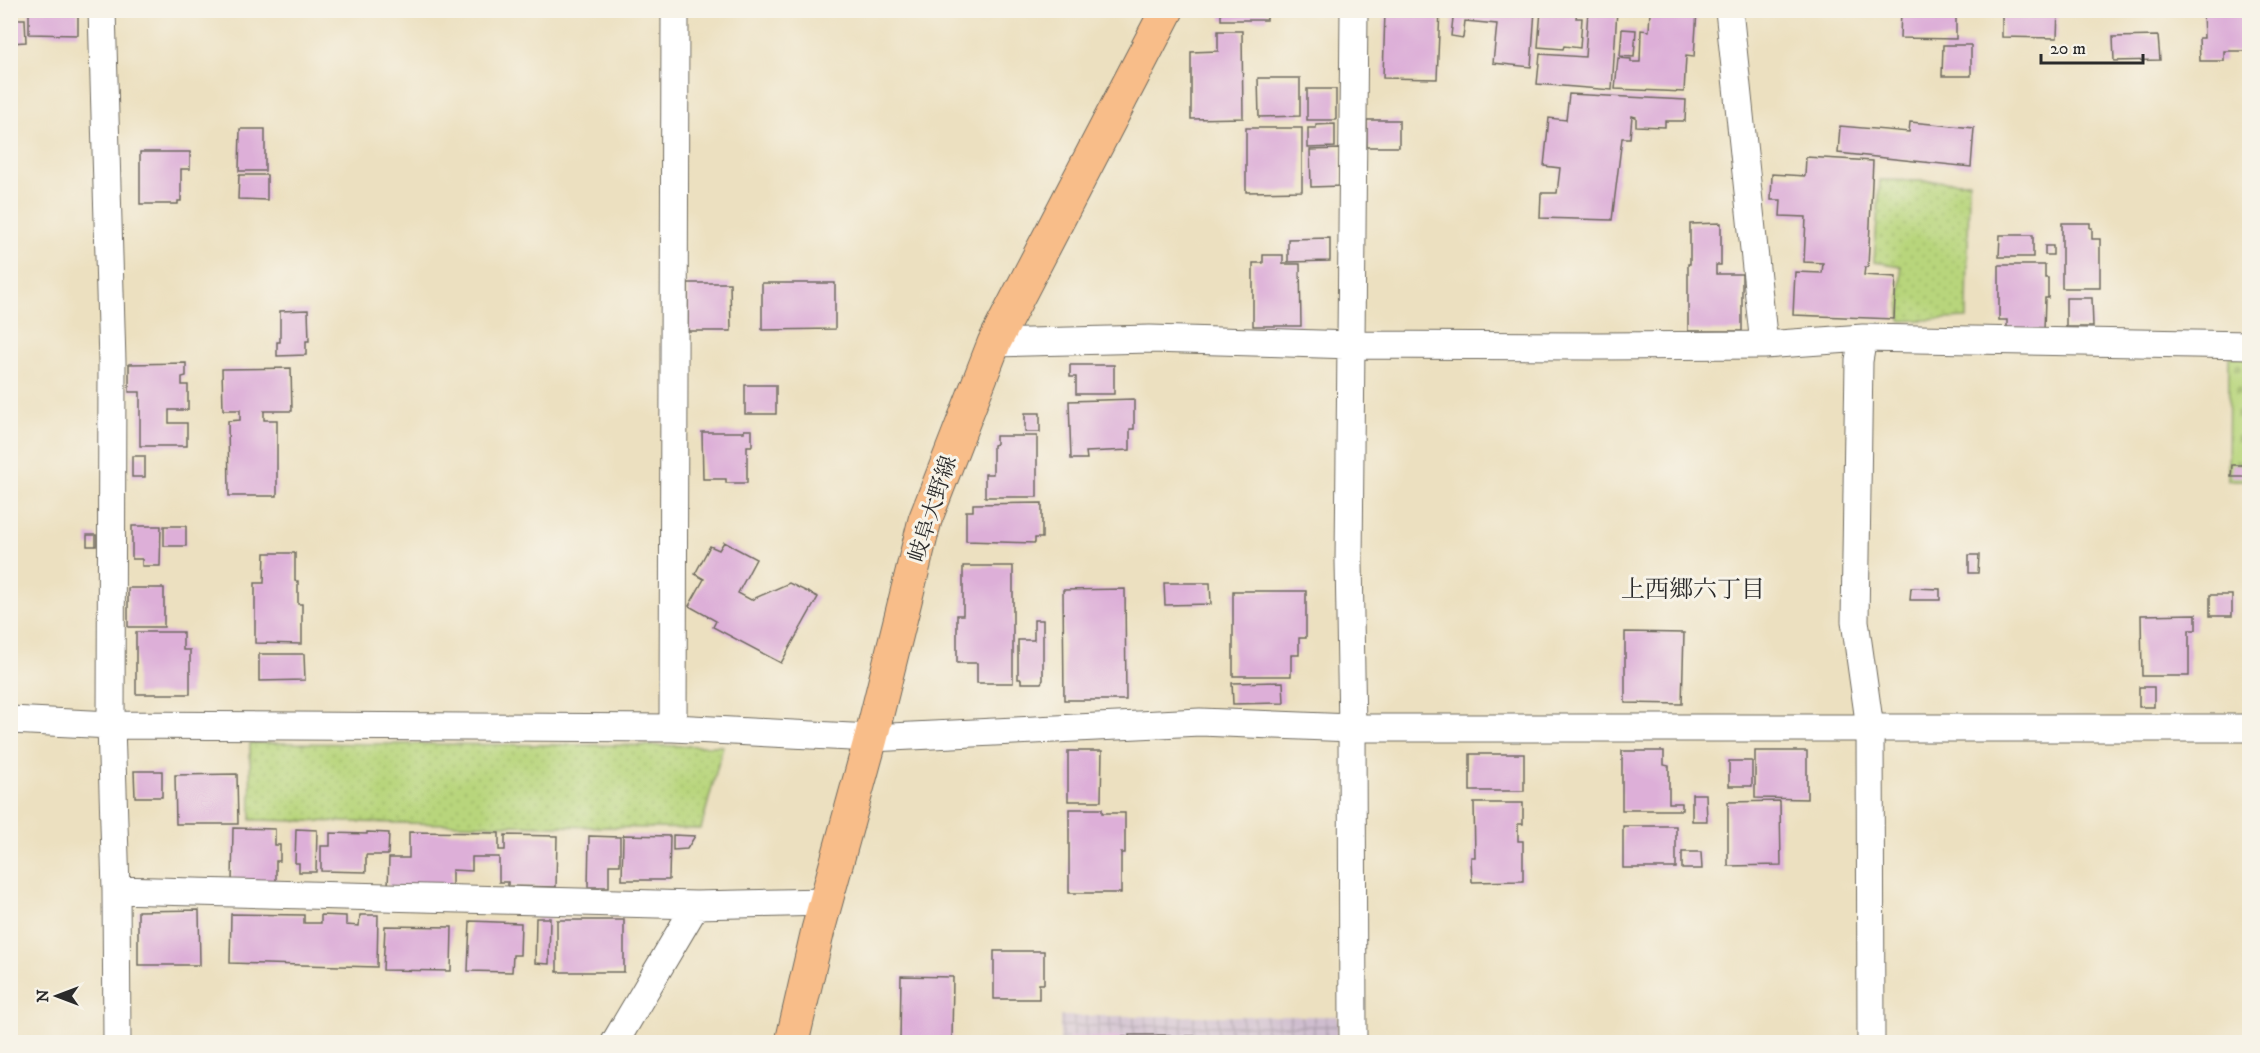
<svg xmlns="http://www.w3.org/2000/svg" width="2260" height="1053" viewBox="0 0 2260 1053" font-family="'IM FELL DW Pica','Noto Serif JP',serif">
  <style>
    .industrial { fill: url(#industrial-grid) }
    .grass { fill: url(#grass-dots); stroke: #728053; stroke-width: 1.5 }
    .cemetery { fill: url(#cemetery-stones); stroke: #728053; stroke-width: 1.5 }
    .building { fill: #ddafd8 }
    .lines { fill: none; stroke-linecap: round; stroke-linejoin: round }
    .street-casing { stroke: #6f6a5f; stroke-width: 29 }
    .primary-casing { stroke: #6f6a5f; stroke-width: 35 }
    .street { stroke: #fff; stroke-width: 27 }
    .primary { stroke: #f8bd89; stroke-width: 33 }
    .labels { text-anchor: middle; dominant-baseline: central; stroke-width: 6; stroke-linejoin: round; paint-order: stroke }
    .street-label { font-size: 22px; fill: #2b2b2b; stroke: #f7f3e8 }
    .neighbourhood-label { font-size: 24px; fill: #2b2b2b; stroke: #f7f3e8 }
  </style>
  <defs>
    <pattern id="industrial-grid" width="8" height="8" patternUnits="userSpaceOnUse" patternTransform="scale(1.5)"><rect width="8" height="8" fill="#cfbdcf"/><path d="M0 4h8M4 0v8" fill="none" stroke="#a89aa8"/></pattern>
    <pattern id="grass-dots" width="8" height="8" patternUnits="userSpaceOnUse" patternTransform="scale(1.5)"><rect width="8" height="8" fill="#b8d57b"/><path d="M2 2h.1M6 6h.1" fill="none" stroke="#9eb76a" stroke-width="1.8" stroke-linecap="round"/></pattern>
    <pattern id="cemetery-stones" width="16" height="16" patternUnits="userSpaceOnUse" patternTransform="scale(1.5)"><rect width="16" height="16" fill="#b8d57b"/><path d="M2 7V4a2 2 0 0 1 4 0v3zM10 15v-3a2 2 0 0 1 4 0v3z" fill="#9eb76a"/></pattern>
  </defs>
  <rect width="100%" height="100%" fill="#f7f3e8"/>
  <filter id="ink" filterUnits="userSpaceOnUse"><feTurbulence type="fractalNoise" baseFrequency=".0167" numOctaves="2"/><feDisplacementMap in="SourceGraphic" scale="12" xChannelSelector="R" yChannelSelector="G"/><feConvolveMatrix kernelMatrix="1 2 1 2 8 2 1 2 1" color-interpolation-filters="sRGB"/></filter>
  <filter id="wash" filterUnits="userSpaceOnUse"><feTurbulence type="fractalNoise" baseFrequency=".008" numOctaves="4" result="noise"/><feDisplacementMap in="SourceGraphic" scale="24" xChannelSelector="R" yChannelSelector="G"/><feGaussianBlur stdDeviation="1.35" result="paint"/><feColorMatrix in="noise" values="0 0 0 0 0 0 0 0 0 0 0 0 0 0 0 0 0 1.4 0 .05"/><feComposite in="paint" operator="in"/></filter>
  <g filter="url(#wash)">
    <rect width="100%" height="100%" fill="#ece0c0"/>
    <!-- industrial -->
    <path class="industrial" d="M1060,1016h278v26h-278z"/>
    <!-- grass -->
    <path class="grass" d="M1880,180l89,2 -2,136 -67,3 1,-55 -27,-4z
      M250,743l473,3 -22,83 -450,-9z"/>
    <!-- cemetery -->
    <path class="cemetery" d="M2229,356h20v124h-21z"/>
    <g id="blocks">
      <!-- building -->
      <path class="building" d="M29,10h49v25l-49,-1z
        M1221,10h46v10h-46z
        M1385,10h55l-3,69 -54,-1z
        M1447,10h88l-4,57 -38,-4 4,-39 -32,-3 -2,17 -12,-2 2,-18h-7z
        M1541,10h36l-1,8h6l-2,30 -16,-2 -1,3 -25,-2z
        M1588,10h29l-5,80 -75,-6 3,-30 45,3z
        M1650,10h47l-3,47 -8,-1 -2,36 -69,-3 3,-31 13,1v3h9l1,-32 8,1z
        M1901,10h55v29l-56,-1z
        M2002,10h56l-1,28 -55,-1z
        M2203,10h47v41h-26v10h-24l-1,-23h5z
        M10,19h15l1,23 -16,1z
        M1622,29l14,1 -2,27 -14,-1z
        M1218,31h24l1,87 -52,1v-67l27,-1z
        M2158,36l2,24 -46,1 -1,-24z
        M1943,45h28v31h-29z
        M1258,78h42v38l-41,1z
        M1307,89h29v31h-29z
        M1569,94l117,6 -1,21h-20v6l-29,-1v-9l-4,-1 -2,22h-8l-10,82 -72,-2 1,-25h16l3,-25 -16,-2 5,-48 17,2z
        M1367,120h32v27h-32z
        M1910,122l64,6 -3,39 -133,-14 2,-27 69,6z
        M1335,124v23l-27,1v-20h8v-3z
        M1246,128h56v63l-56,1z
        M240,129h25v42h-26z
        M1340,149l1,37 -30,1 -1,-37z
        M140,152h50v17h-9v32h-3v3h-38z
        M1806,157l67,4 -5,106h-3l-1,8 32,2 -2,42 -101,-4 2,-43 27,1 1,-10 -19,-1 2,-45 -26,-1 1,-16h-10l1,-26 33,2z
        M239,175h28v25l-29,-1z
        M1721,223v42h-5v9h26v57h-54v-67h2v-40z
        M2062,223h28v5h2v11h8v49h-38z
        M2000,235h33v22h-34z
        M1330,238v23l-42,1v-23z
        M2045,246h8v9h-8z
        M1263,255h20v9h17l1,62h-48v-63h10z
        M1999,265h46v13h3v20h-3l-1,33 -37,-1v-10h-8z
        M688,283h42l1,48h-43z
        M762,283h73v46l-73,1z
        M2066,298h26l1,29h-27z
        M308,310l1,31h-3v14l-29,1v-14h3v-31z
        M186,363v13l-4,1v8h6v25h-19v13h18v23h-47v-54h-11v-28z
        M1070,365h44v29h-38v-17h-6z
        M291,368l1,43h-28v9h13v76h-48l-1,-75 12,-1v-10h-17l-1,-41z
        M745,385h31v29h-31z
        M1134,399v30h-4v21l-44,2 1,7h-16l-2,-58z
        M1025,413h15v19h-15z
        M744,430h8v16h-5v37h-21v-4h-23l-1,-47h42z
        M996,436h41v61h-52v-23h8v-29l3,-1z
        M132,456h13v21h-13z
        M2232,465h17v12h-18z
        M1042,503v35h-7v5l-69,-2v-30h7v-7z
        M132,526h29l-1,40h-18v-7h-10z
        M164,526h22v20h-22z
        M87,535h9v11h-9z
        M724,542l32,17 -18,34 13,7 38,-17 29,14 -37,66 -68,-36 3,-6 -27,-15 15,-27 -9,-5 15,-28 9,4z
        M265,553h30v28h3v23h4v40l-47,-1v-60h9z
        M1969,555h10l-1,18h-9z
        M963,566h50v117h-36v-20h-20v-48h6z
        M1164,583h46l1,21 -46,1z
        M128,588h36v39h-36z
        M1911,588l29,1v11h-30z
        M1125,589l1,111h-62l-1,-110z
        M1233,591h73v47h-7v17h-8v21h-58z
        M2210,595h22v21h-22z
        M2196,614v16h-7v46h-47l-1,-61z
        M1034,620h9v60l-2,3h-20v-4h-3v-39h16z
        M136,632h47v18h7v44h-54z
        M1625,632l59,1 -2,71 -57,-1z
        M259,654h45l1,26 -46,1z
        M1283,682l1,21 -51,1 -1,-21z
        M2139,687h15v20h-15z
        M1068,751h34l-1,50h-33z
        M1622,751h42v14l5,1v37h13v7h-60z
        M1755,751h52v48l-52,-1z
        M1470,754h54v37h-54z
        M1729,761h23v25h-23z
        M134,771h28v26h-27z
        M237,774l1,50h-62l-1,-49z
        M1692,794h14l1,27h-15z
        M1780,801l1,64 -53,1v-64z
        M1474,803h49v21h-5v17h5v40l-51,1 -1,-25h4z
        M1069,809h33v4h23v40h-4v40h-52z
        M1623,826h53v42h-53z
        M233,828l42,1v16h5v16h-4v23l-44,-1z
        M296,829l21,1 -1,42h-17v-9h-4z
        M367,832l22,1 -1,22h-22v17l-45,-1v-25h9v-13l37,1z
        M409,832l90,1v17h6v-15l52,1 -1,51 -48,-1v-4h-9v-25h-27v14l-20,-1v17h-64l1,-29h20z
        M623,835l47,1 -1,44h-47z
        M673,835l22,1 -8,13 -14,1z
        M589,836l31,1v28h-11v22h-21z
        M1682,852h19l1,17h-20z
        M199,910l1,55h-62v-54z
        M231,914l73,1v8h17v-8l25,1v9l13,1 1,-11h18l-1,52 -147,-4z
        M536,918h14l-1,46 -14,-1z
        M557,920h67v52h-67z
        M470,921l51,2 -1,32h-7l-1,17 -44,-1z
        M385,926l67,1 -1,44 -68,-1z
        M994,951h50v33h-5v15h-45z
        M901,976l52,1 -1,65h-52z
        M1129,1035h41v7h-41z
        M1186,1036h27v6h-27z
        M1069,1037h57v5h-57z"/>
    </g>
  </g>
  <g filter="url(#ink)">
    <use href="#blocks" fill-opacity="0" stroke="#6f6a5f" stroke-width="1.5"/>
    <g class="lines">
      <!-- street casing -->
      <g class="street-casing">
        <path id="street" d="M102,10l10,352 -1,363 5,165 1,152
          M1729,10l35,335
          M1863,338l-4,23 -4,260 15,107 1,314
          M994,343l156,-4 202,6 246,1 166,-1 99,-7 387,7
          M10,720l101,5 562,3 198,10 329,-16 152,6h898
          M673,728l2,-718
          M116,890l580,15 129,-3
          M615,1042l81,-137
          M1353,1042l-1,-314 -3,-167 5,-551"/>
      </g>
      <!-- primary casing -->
      <g class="primary-casing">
        <path id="primary" d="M792,1042l26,-112 53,-192 54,-218 69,-177 173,-333"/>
      </g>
      <!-- street -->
      <use href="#street" class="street"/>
      <!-- primary -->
      <use href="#primary" class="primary"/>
    </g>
  </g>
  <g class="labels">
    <!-- street labels -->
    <g class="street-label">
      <text transform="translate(933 509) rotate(-72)">岐阜大野線</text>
    </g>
    <!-- neighbourhood labels -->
    <g class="neighbourhood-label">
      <text x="1693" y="590">上西郷六丁目</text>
    </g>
  </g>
  <!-- margin -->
  <rect width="2260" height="1053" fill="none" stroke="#f7f3e8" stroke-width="36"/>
  <!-- north arrow -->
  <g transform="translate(57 996) rotate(270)" stroke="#f7f3e8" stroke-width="4.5" paint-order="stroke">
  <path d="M0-4.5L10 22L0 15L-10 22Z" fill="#2b2b2b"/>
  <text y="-9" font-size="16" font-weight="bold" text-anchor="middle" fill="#2b2b2b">N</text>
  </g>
  <!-- scale -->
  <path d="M2041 54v9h102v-9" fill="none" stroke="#2b2b2b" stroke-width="3"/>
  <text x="2050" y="54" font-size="18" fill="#2b2b2b" stroke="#f7f3e8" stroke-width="4.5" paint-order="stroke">20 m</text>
</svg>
